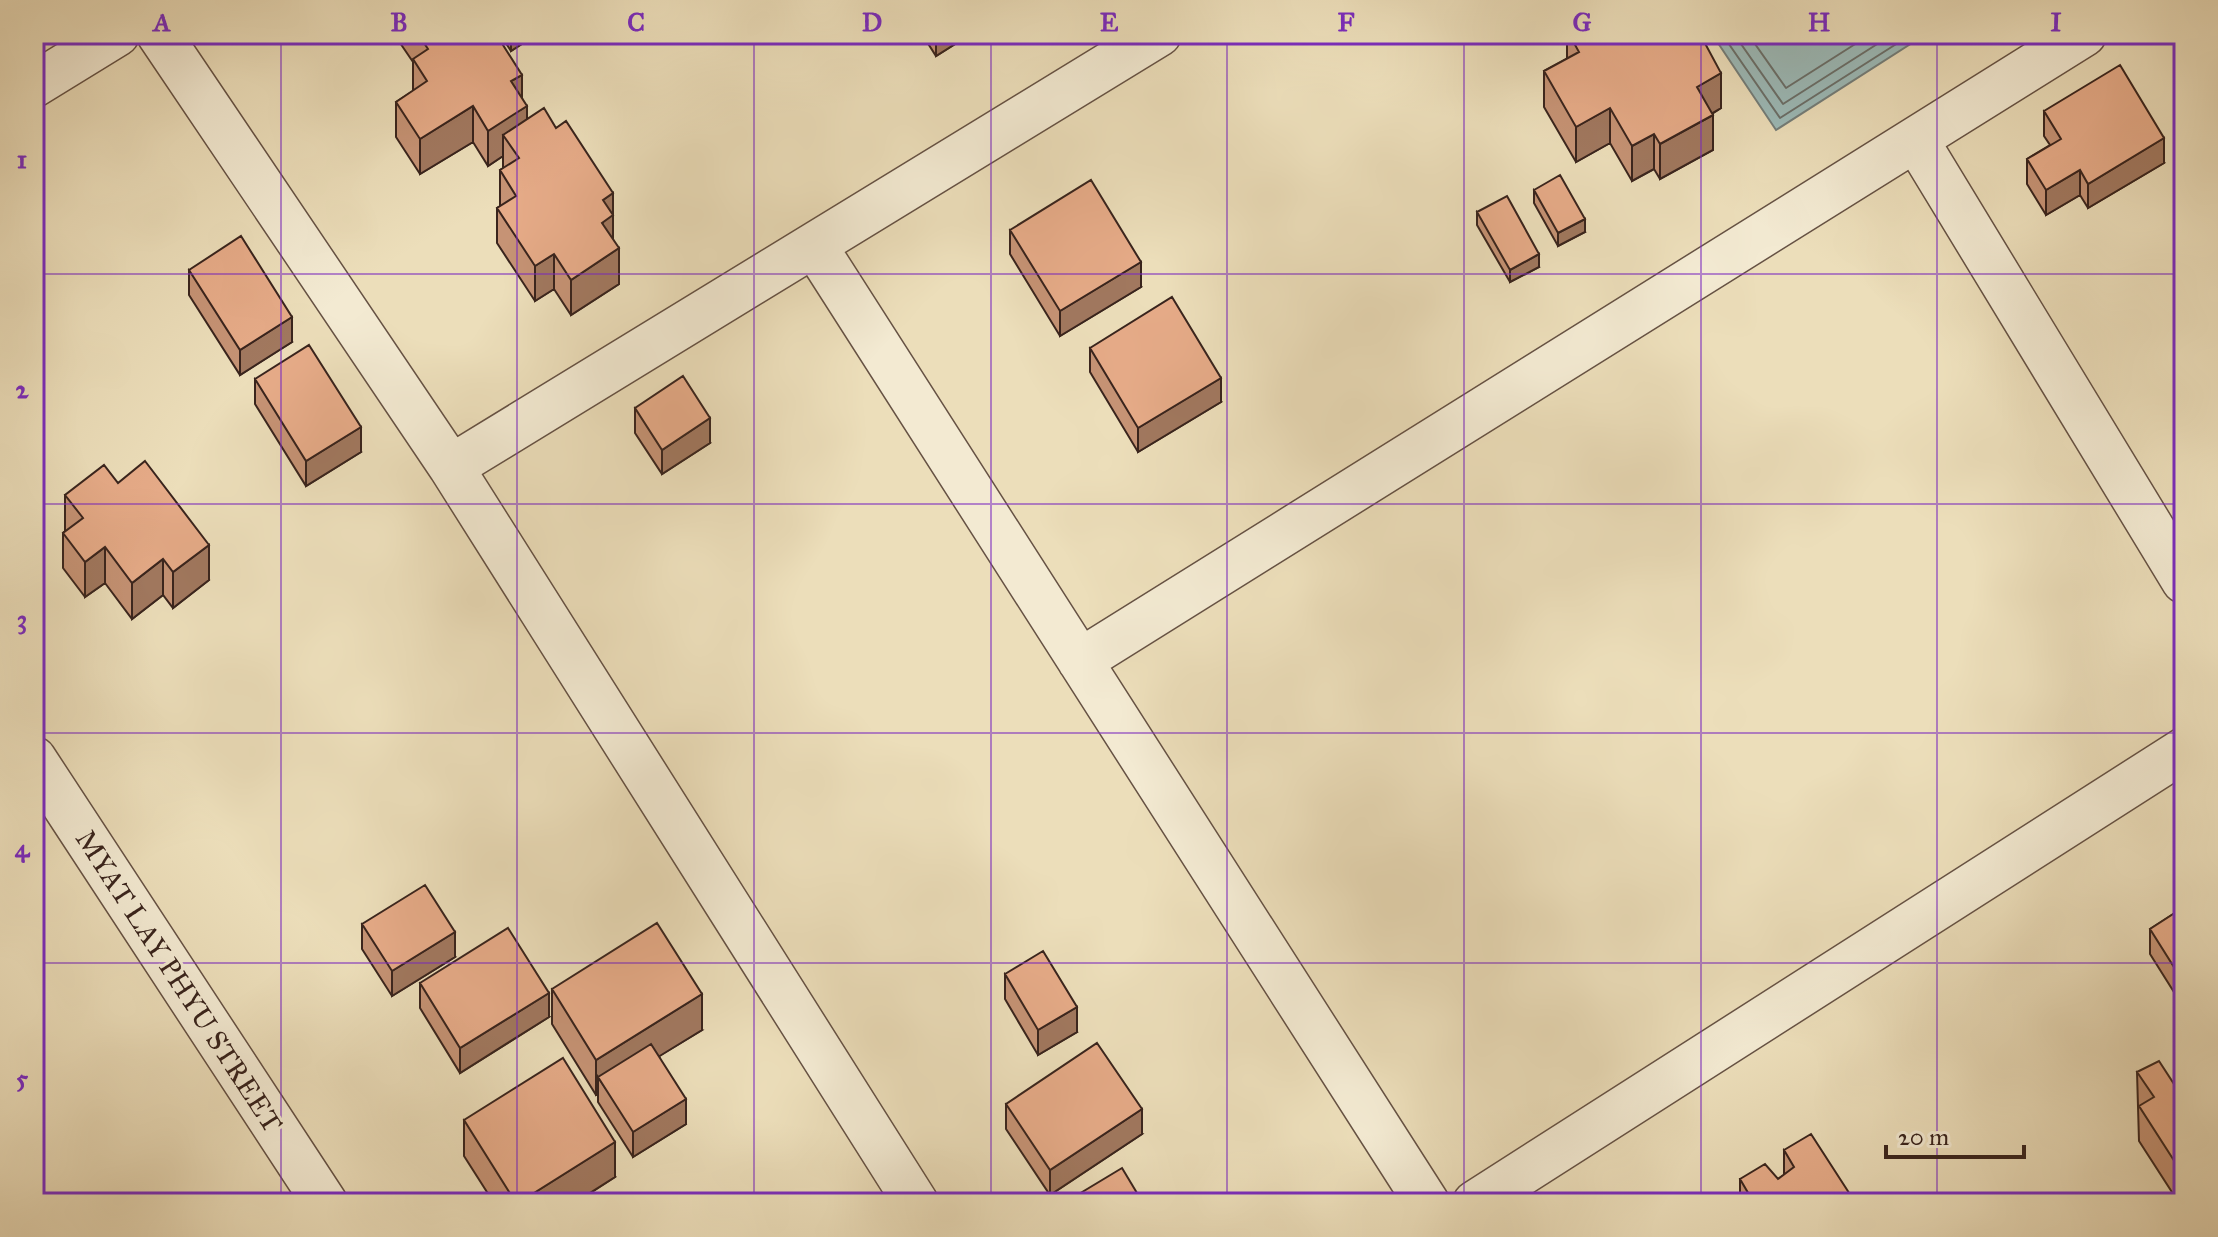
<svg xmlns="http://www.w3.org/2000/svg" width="2218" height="1237" viewBox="0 0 2218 1237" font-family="'IM FELL Great Primer',serif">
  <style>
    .water { fill: #9cbab8; stroke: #747e7a; stroke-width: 2 }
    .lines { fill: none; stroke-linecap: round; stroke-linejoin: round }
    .shore { stroke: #6a6f6a; stroke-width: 2 }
    .minor-casing { stroke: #665244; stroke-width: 47 }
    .tertiary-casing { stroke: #665244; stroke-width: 47 }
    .minor { stroke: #f3ead2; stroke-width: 44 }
    .tertiary { stroke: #f3ead2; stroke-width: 44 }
    .wall { fill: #c69375; stroke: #39241d; stroke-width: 2 }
    .shaded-wall { fill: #a1785f; stroke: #39241d; stroke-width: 2 }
    .building { fill: #e6ab88; stroke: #39241d; stroke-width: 2 }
    .grid { fill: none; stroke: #7b2cbf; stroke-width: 2; stroke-opacity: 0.55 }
    .labels { text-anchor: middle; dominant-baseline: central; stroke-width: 6; stroke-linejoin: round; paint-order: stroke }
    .street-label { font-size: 28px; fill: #39241d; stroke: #f3ead2 }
    .neatline { fill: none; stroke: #7b2cbf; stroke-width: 3 }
    .grid-label { font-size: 26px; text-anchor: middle; font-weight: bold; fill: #7b2cbf }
  </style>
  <rect width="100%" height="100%" fill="#ecdeba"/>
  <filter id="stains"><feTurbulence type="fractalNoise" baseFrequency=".0025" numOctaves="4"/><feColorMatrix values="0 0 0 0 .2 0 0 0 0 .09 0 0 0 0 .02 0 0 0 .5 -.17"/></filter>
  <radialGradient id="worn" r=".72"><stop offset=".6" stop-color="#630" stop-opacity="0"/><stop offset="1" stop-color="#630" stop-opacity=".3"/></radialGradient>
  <!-- water -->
  <path class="water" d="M1712,34h214l-150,96z"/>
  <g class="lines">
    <!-- shore -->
    <path class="shore" d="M1722,34l58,84 132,-84
      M1734,34l49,70 110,-70
      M1748,34l38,54 85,-54"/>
    <!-- minor casing -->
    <g class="minor-casing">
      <path id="minor" d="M159,34l292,433 465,736
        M1916,140l268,441
        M814,245l613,958
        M451,467l708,-433
        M1080,661l1004,-627
        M34,759l291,444
        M1475,1203l709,-453"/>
    </g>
    <!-- tertiary casing -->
    <g class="tertiary-casing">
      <path id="tertiary" d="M34,85l83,-51"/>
    </g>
    <!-- minor -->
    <use href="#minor" class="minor"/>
    <!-- tertiary -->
    <use href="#tertiary" class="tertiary"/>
  </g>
  <!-- wall -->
  <path class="wall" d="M396,34h100l26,64 5,21 86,110v10l6,45 -48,31 -17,-26 -19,12 -38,-58v-35l3,-2v-36l3,-2v-12l-15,10 -15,-24 -53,32 -24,-37v-35l17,-11v-29l-17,-25z
    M500,34h37l-26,17z
    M922,34h49l-35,22z
    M1567,34h133l21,74 -9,6 1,36 -53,29 -6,-10 -22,12 -22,-38 -34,19 -32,-55v-36l23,-12z
    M2044,111l120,52 -76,45 -8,-13 -34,20 -19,-31v-25l23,-14 -6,-9z
    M1534,190l51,42 -27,14 -24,-43z
    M1477,212l62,55 -29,15 -33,-57z
    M1010,230l131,57 -81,49 -50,-82z
    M189,270l103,72 -52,33 -51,-80z
    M1090,348l131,54 -83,50 -48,-80z
    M255,379l106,73 -55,34 -51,-82z
    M635,408l75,35 -48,31 -27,-41z
    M118,483l91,97 -36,28 -10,-13 -31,24 -27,-36 -20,14 -22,-29v-35l2,-2v-36z
    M2184,907v101l-34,-54v-25z
    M362,924l93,33 -63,39 -30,-47z
    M1005,974l72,58 -39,23 -33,-56z
    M420,983l129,34 -89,56 -40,-65z
    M552,989l150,41 -43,26 27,68 -53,33 -35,-55v-8l-2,1 -44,-71z
    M2137,1072l37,12 10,-7v126h-5l-40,-62z
    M1006,1104l136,30 -92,61 -44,-66z
    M464,1120l151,57 -40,26h-81l-30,-47z
    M1784,1150l69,53h-113v-24h38l6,-4z"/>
  <!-- shaded-wall -->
  <path class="shaded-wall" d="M511,34h26l-26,17z
    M936,34h35l-35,22z
    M1721,73v35l-24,14v-35z
    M522,75v34l5,-3v35l-24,-6v21l-15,10v-35l23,-50z
    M473,106v36l-53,32v-35z
    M1610,108v35l-34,19v-35z
    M1713,115v35l-53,29v-35z
    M1654,134v35l-22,12v-35z
    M2164,138v25l-76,45v-24z
    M2080,170v25l-34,20v-25z
    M613,193v58l-11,7 1,-58z
    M1585,219v13l-27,14v-13z
    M619,248v36l-48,31v-35z
    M554,254v35l-19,12v-35z
    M1539,254v13l-29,15v-12z
    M1141,262v25l-81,49v-25z
    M292,317v25l-52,33v-25z
    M1221,378v24l-83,50v-24z
    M710,418v25l-48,31v-24z
    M361,427v25l-55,34v-25z
    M209,545v35l-36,28v-36z
    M105,547v36l-20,14v-35z
    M163,559v36l-31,24v-36z
    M455,932v25l-63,39v-25z
    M549,993v24l-89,56v-25z
    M702,994v36l-96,59 -8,-12v17l-2,1v-35z
    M1077,1007v25l-39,23v-25z
    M686,1099v25l-53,33v-25z
    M1142,1109v25l-92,61v-25z
    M615,1142v35l-41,26h-56z
    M2184,1172v31h-2v-30z"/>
  <!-- building -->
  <path class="building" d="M418,34h78l26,41 -11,6 16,25 -39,25 -15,-25 -53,33 -24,-37 31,-21 -14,-22 15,-10z
    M1569,34h131l21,39 -24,14 16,28 -53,29 -6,-10 -22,12 -22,-38 -34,19 -32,-56 35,-19z
    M2120,65l44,73 -76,46 -8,-14 -34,20 -19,-31 34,-20 -17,-28z
    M544,108l12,20 10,-7 47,72 -10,7 10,15 -11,8 17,25 -48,32 -17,-26 -19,12 -38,-58 19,-12 -16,-26 19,-12 -16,-23z
    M1560,175l25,44 -27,14 -24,-43z
    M1091,180l50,82 -81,49 -50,-81z
    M1507,196l32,58 -29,16 -33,-58z
    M241,236l51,81 -52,33 -51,-80z
    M1172,297l49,81 -83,50 -48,-80z
    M309,345l52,82 -55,34 -51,-82z
    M683,376l27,42 -48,32 -27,-42z
    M145,461l64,84 -36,27 -10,-13 -31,24 -27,-36 -20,15 -22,-29 20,-15 -18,-23 39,-30 14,18z
    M425,885l30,47 -63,39 -30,-47z
    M2184,907v76l-34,-54z
    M657,923l45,71 -106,66 -44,-71z
    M508,928l41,65 -89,55 -40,-65z
    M1043,951l34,56 -39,23 -33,-56z
    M1097,1043l45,66 -92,61 -44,-66z
    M651,1044l35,55 -53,33 -35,-55z
    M563,1058l52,84 -97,61h-2l-52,-83z
    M2159,1061l15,23 10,-7v95l-2,1 -43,-67 15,-9 -17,-25z
    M1811,1134l42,65 -5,4h-94l-14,-24 25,-15 13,15 16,-12 -10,-17z
    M1122,1168l21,35h-79z"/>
  <!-- grid -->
  <path class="grid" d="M281,34v1169M517,34v1169M754,34v1169M991,34v1169M1227,34v1169M1464,34v1169M1701,34v1169M1937,34v1169M34,274h2150M34,504h2150M34,733h2150M34,963h2150"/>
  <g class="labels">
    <!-- street labels -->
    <g class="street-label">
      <text transform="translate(179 981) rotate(57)">MYAT LAY PHYU STREET</text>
    </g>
  </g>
  <!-- margin -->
  <rect width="2218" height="1237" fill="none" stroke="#ecdeba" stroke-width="88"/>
  <!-- scale -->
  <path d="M1886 1145v12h138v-12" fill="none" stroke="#39241d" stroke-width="4"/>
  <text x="1898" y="1145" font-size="24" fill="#39241d" stroke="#f3ead2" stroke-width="6" paint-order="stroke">20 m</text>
  <rect x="44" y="44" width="2130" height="1149" class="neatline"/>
  <g class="grid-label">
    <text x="162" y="31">A</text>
    <text x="399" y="31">B</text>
    <text x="636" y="31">C</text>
    <text x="872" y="31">D</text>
    <text x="1109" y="31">E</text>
    <text x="1346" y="31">F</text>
    <text x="1582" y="31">G</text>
    <text x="1819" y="31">H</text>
    <text x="2056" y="31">I</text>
    <text x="22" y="168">1</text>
    <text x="22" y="398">2</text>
    <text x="22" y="628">3</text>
    <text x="22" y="857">4</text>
    <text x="22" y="1087">5</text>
  </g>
  <rect width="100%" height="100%" filter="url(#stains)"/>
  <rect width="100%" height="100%" fill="url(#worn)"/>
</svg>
